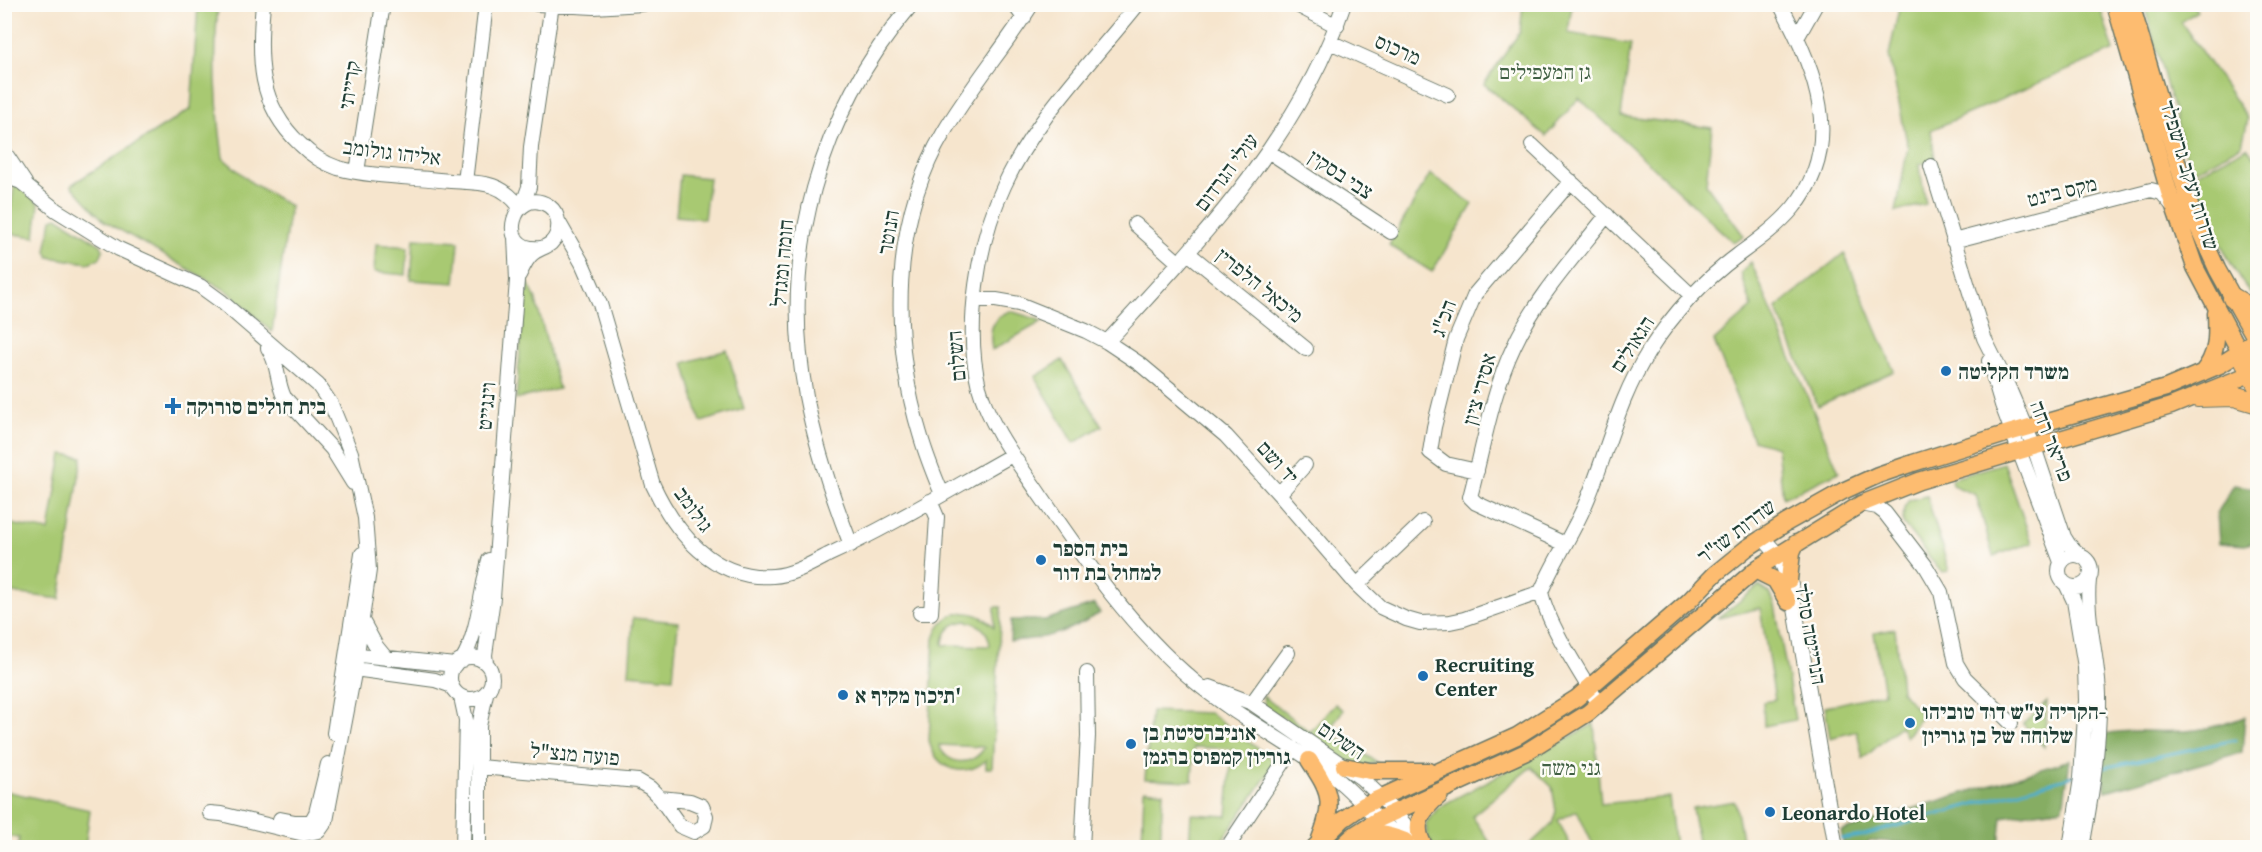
<svg xmlns="http://www.w3.org/2000/svg" width="2262" height="852" viewBox="0 0 2262 852" font-family="'Gentium Book Plus','Frank Ruhl Libre',serif">
  <style>
    .green { fill: #a8c972; stroke: #648353; stroke-width: 1.5; fill-rule: evenodd }
    .forest { fill: #86ad64; stroke: #52754c; stroke-width: 1.5 }
    .lines { fill: none; stroke-linecap: round; stroke-linejoin: round }
    .stream { stroke: #4dafcc; stroke-width: 3 }
    .minor-casing { stroke: #6a786a; stroke-width: 16 }
    .major-casing { stroke: #6a786a; stroke-width: 19 }
    .highway-casing { stroke: #6a786a; stroke-width: 22 }
    .minor { stroke: #fff; stroke-width: 14 }
    .major { stroke: #fdbc6f; stroke-width: 16 }
    .highway { stroke: #fdbc6f; stroke-width: 20 }
    .poi-dot { fill: #1f6fb2; stroke: #fdfcf7; stroke-width: 2 }
    .labels { text-anchor: middle; dominant-baseline: central; stroke-width: 5; stroke-linejoin: round; paint-order: stroke }
    .street-label { font-size: 21px; fill: #1f3d34; stroke: #fdfcf7 }
    .park-label { font-size: 21px; fill: #416044; stroke: #fdfcf7 }
    .poi-label { font-size: 21px; font-weight: bold; fill: #1f3d34; stroke: #fdfcf7; text-anchor: start }
  </style>
  <rect width="100%" height="100%" fill="#fdfcf7"/>
  <filter id="ink" filterUnits="userSpaceOnUse"><feTurbulence type="fractalNoise" baseFrequency=".0167" numOctaves="2"/><feDisplacementMap in="SourceGraphic" scale="12" xChannelSelector="R" yChannelSelector="G"/><feConvolveMatrix kernelMatrix="1 2 1 2 8 2 1 2 1" color-interpolation-filters="sRGB"/></filter>
  <filter id="wash" filterUnits="userSpaceOnUse"><feTurbulence type="fractalNoise" baseFrequency=".008" numOctaves="4" result="noise"/><feDisplacementMap in="SourceGraphic" scale="24" xChannelSelector="R" yChannelSelector="G"/><feGaussianBlur stdDeviation="1.35" result="paint"/><feColorMatrix in="noise" values="0 0 0 0 0 0 0 0 0 0 0 0 0 0 0 0 0 1.4 0 .05"/><feComposite in="paint" operator="in"/></filter>
  <g filter="url(#wash)">
    <rect width="100%" height="100%" fill="#f6e5cd"/>
    <!-- green -->
    <path class="green" d="M1900,4l199,1 15,45 -183,80 4,31 -16,3 7,40 -30,8 12,-65 -19,-92z
      M198,5h20c-5,51 -2,102 5,153l29,25 38,23 -18,126 -43,-40 -125,-71 -33,-36 120,-76z
      M1523,5h49l-4,28 63,11 -10,72 91,12 -6,56 38,52 -11,6 -154,-144 -33,38 -62,-52 36,-52z
      M2144,5h49l4,6 -16,11 67,97 -6,26 -51,28z
      M2247,147l10,14v139c-25,-22 -52,-92 -65,-124z
      M1430,174l43,30 -41,68 -43,-27z
      M680,175l29,3 -5,41 -28,-3z
      M15,183l24,21 -4,33 -29,-4z
      M57,217l44,28 2,5 -3,8 -12,5 -39,-6 -3,-6 6,-32z
      M414,238l45,3 -4,42 -44,-3z
      M376,244l32,3 -2,28 -32,-3z
      M1844,253l50,118 -76,35 -42,-98z
      M1751,262l88,210 -56,26 -6,-51 -24,-7 -39,-99 38,-34 -11,-34z
      M528,283l7,14 24,92 -43,10 8,-99z
      M1010,311l33,10 -51,29c-3,-18 -2,-32 18,-39z
      M727,350l17,59 -43,13 -17,-59z
      M1062,360l40,66 -28,17 -39,-66z
      M62,454l20,3 -22,142 -55,-7v-69l44,8z
      M2004,463l28,80 -39,13 -17,-61 -24,-10 -1,-6z
      M1927,496l22,75 -8,1 -38,-49 1,-15 5,-8z
      M1759,586l11,7 5,12 20,115 -31,6 -1,-24 12,-2 -15,-92 -42,10z
      M995,607h6l-9,161h-6v-8c-21,20 -52,9 -57,-20l5,-101c9,-31 40,-34 60,-12zM967,621c14,3 22,11 23,25l-47,-1c0,-14 10,-23 24,-24zM939,745l44,2 1,1c-11,19 -37,18 -45,-3z
      M633,618l45,4 -5,56 -44,-4z
      M1895,629l6,62 21,24 -16,22 -6,-11 -37,33 -6,-28 -27,7 -5,-31 59,-14 -10,-60z
      M1263,696l47,36 25,-28 8,6 -15,22 49,30 -13,4h-9l-91,-61z
      M2047,702l-3,45 -21,-23z
      M1151,711l59,2 63,47 1,5 -56,82h-29l2,-33 36,2 5,-67 -38,-2 -2,34 -47,-2z
      M1594,724l7,80 68,-7 6,50h-81l-17,-36 -19,9 13,27h-44l25,-23 4,-13 -4,-24 -21,-20 -59,49 21,31h-59l-7,-10 -1,-14 13,-16z
      M1144,790l19,2 -3,55h-32v-6l14,1z
      M5,791l85,19 -5,37h-67l1,-9 -14,-2z
      M1735,801l8,42 -23,4h-21l-7,-39z"/>
    <!-- forest -->
    <path class="forest" d="M2234,485l22,3 1,-1v54l-12,4 -26,-2 -2,-30z
      M1095,604l5,9c-33,19 -51,26 -90,28l1,-21h34z
      M2245,717l-3,35 -136,39 -6,-22 4,-35c29,-6 52,-1 81,-3 21,-1 40,-7 60,-14z
      M2070,760l-7,48 -61,9 -3,30h-54l-76,-7 -3,7h-22l-3,-16z"/>
    <g class="lines">
      <!-- stream -->
      <path class="stream" d="M2098,769l137,-29
        M1841,839l20,-3 215,-61"/>
    </g>
  </g>
  <g filter="url(#ink)">
    <g class="lines">
      <!-- minor casing -->
      <g class="minor-casing">
        <path id="minor" d="M263,4c-5,54 -5,101 37,140 11,11 23,19 38,24 32,9 79,9 113,13 31,2 49,0 69,26
          M537,4l57,3 49,-3
          M1014,4l10,14
          M1138,4c-47,59 -103,114 -134,182 -26,55 -40,141 -25,201 11,40 38,74 61,108 46,67 91,133 154,186 42,35 90,59 134,91 18,13 32,29 47,44 12,11 25,21 38,32
          M1295,4l42,22
          M1798,36l18,-32
          M1330,42l118,53
          M1532,145l160,151
          M1268,151l123,81
          M7,156l18,27
          M1931,166l53,172 23,46 27,63 30,90 5,8 13,12
          M357,172l26,-168
          M4,176l17,6 35,28 63,39 81,37 22,16 96,83 13,19 20,49 14,65 4,52 -14,98 -29,153 -7,10 -15,3 -83,-20 -11,-1
          M465,182l21,-178
          M522,206l7,-19 2,-40 21,-143
          M558,221l24,42 18,41 53,181c22,47 61,96 120,91 19,-1 38,-12 55,-21 63,-29 123,-66 184,-100
          M1135,224l43,38
          M1953,241l198,-51 11,3 10,12
          M1188,253l118,96
          M519,275c4,-7 6,-14 12,-20 6,-6 14,-7 20,-12 10,-10 10,-28 -2,-37 -35,-23 -56,47 -8,42
          M975,300h21l23,4 67,27 21,11 33,22 86,72 53,58 78,91 23,22 26,12 14,4 30,-1 14,-3 77,-27
          M1107,342c93,-102 192,-204 237,-338
          M268,348c11,16 8,32 16,49l48,52 21,34
          M1989,361l13,44 59,157
          M1477,471l-31,-7 -16,-12 4,-25 22,-88 19,-45 96,-113
          M942,494c-8,-19 -16,-39 -22,-60 -29,-96 -29,-213 24,-302 26,-44 60,-84 88,-128
          M1279,494l26,-29
          M1861,504l16,3 8,6 40,52 16,27 15,71 9,15 46,45
          M1762,537l16,18 13,30 45,263
          M1565,544l-89,-41 -6,-6c13,-48 22,-105 44,-151 22,-48 60,-89 93,-131
          M851,545c-19,-49 -35,-97 -45,-149 -27,-141 13,-282 106,-392
          M2059 571a16 16 0 1 1 32 0a16 16 0 1 1-32 0Z
          M1357,585l66,-63
          M2067,586l7,15 11,66 1,33 -5,78 -11,70
          M920,613h11l6,-96 -7,-16
          M363,622l13,24 9,11
          M350,654l105,11
          M450 678a21 21 0 1 1 42 0a21 21 0 1 1-42 0Z
          M462,660c16,-24 19,-71 27,-100
          M486,663l-1,-8 8,-57 24,-318 -2,-43
          M347,668l88,12 17,6
          M1210,687l42,16 109,75 19,18 41,47
          M461,697l5,23 -3,128
          M1252,703l36,-50
          M1599,704c-18,-30 -51,-79 -58,-112 13,-32 34,-61 47,-94 21,-51 30,-98 61,-147 23,-36 54,-70 89,-96 19,-14 40,-29 55,-47 53,-64 22,-140 -13,-204
          M334,733l28,-179
          M480,767l158,14 12,7 10,10
          M660,798l30,3 12,5 4,10 -2,10 -10,6 -14,-6z
          M280,819l15,3h16l5,-9 12,-49
          M479,848v-122l7,-32
          M1082,848l6,-112 -1,-63
          M1227,848l66,-100
          M2082,848c9,-50 18,-102 17,-153 -1,-38 -14,-78 -10,-115"/>
      </g>
      <!-- major casing -->
      <g class="major-casing">
        <path id="major" d="M2131,4l62,212 24,53 40,72
          M2202,373c16,-18 15,-37 14,-60
          M1755,570l20,10 13,22
          M1789,580l3,-28 4,-9
          M1309,760c21,32 26,41 11,79
          M1344,766l26,5h58
          M1355,839c15,-10 34,-4 50,2
          M1425,847c-14,-22 -3,-37 15,-52
          M1314,848l28,-28 22,-15 153,-69 60,-38 111,-96 27,-28 32,-26 39,-25 57,-32 35,-16 35,-12 99,-31 154,-44 54,-23 20,-13 -45,-85 -26,-75 -54,-188
          M1340,848l14,-13 25,-16 147,-67 62,-39 171,-146 102,-63 58,-23 252,-75 79,-32"/>
      </g>
      <!-- highway casing -->
      <g class="highway-casing">
        <path id="highway" d="M2233,298l17,10 8,2
          M2258,341l-18,11 18,34
          M2197,397l37,-1 24,7"/>
      </g>
      <!-- minor -->
      <use href="#minor" class="minor"/>
      <!-- major -->
      <use href="#major" class="major"/>
      <!-- highway -->
      <use href="#highway" class="highway"/>
    </g>
  </g>
  <!-- markers -->
  <g class="poi-dot">
    <circle cx="1946" cy="371" r="6"/>
    <path d="M170 397h6v6h6v6h-6v6h-6v-6h-6v-6h6z"/>
    <circle cx="1041" cy="560" r="6"/>
    <circle cx="1423" cy="676" r="6"/>
    <circle cx="843" cy="695" r="6"/>
    <circle cx="1910" cy="723" r="6"/>
    <circle cx="1131" cy="744" r="6"/>
    <circle cx="1770" cy="812" r="6"/>
  </g>
  <g class="labels">
    <!-- street labels -->
    <g class="street-label">
      <text transform="translate(1398 49) rotate(24)">מרכוס</text>
      <text transform="translate(349 85) rotate(-81)">קרייתי</text>
      <text transform="translate(392 152) rotate(7)">אליהו גולומב</text>
      <text transform="translate(1226 172) rotate(-53)">עולי הגרדום</text>
      <text transform="translate(1341 174) rotate(33)">צבי בסקין</text>
      <text transform="translate(2190 175) rotate(73)">שדרות יעקב גרשפלד</text>
      <text transform="translate(2062 191) rotate(-14)">מקס בינט</text>
      <text transform="translate(888 232) rotate(-80)">הנוטר</text>
      <text transform="translate(782 263) rotate(-85)">חומה ומגדל</text>
      <text transform="translate(1260 285) rotate(39)">מיכאל הלפרין</text>
      <text transform="translate(1443 318) rotate(-70)">הכ"ג</text>
      <text transform="translate(1632 344) rotate(-57)">הגאולים</text>
      <text transform="translate(956 356) rotate(-95)">השלום</text>
      <text transform="translate(1479 389) rotate(-74)">אסירי ציון</text>
      <text transform="translate(486 406) rotate(-85)">וינגייט</text>
      <text transform="translate(2052 441) rotate(69)">פריאר רחה</text>
      <text transform="translate(1278 462) rotate(48)">יד ושם</text>
      <text transform="translate(694 509) rotate(54)">גולומב</text>
      <text transform="translate(1736 531) rotate(-37)">שדרות שז"ר</text>
      <text transform="translate(1811 634) rotate(80)">הנרייטה סולד</text>
      <text transform="translate(1342 740) rotate(34)">השלום</text>
      <text transform="translate(575 754) rotate(5)">פועה מנצ"ל</text>
    </g>
    <!-- park labels -->
    <g class="park-label">
      <text x="1545" y="71">גן המעפילים</text>
      <text x="1571" y="767">גני משה</text>
    </g>
    <!-- poi labels -->
    <g class="poi-label">
      <text x="1958" y="371">משרד הקליטה</text>
      <text x="186" y="406">בית חולים סורוקה</text>
      <text x="1053" y="548">בית הספר<tspan x="1053" dy="24">למחול בת דור</tspan></text>
      <text x="1435" y="664">Recruiting<tspan x="1435" dy="24">Center</tspan></text>
      <text x="855" y="695">תיכון מקיף א'</text>
      <text x="1922" y="711">הקריה ע"ש דוד טוביהו-<tspan x="1922" dy="24">שלוחה של בן גוריון</tspan></text>
      <text x="1143" y="732">אוניברסיטת בן<tspan x="1143" dy="24">גוריון קמפוס ברגמן</tspan></text>
      <text x="1782" y="812">Leonardo Hotel</text>
    </g>
  </g>
  <!-- margin -->
  <rect width="2262" height="852" fill="none" stroke="#fdfcf7" stroke-width="24"/>
</svg>
